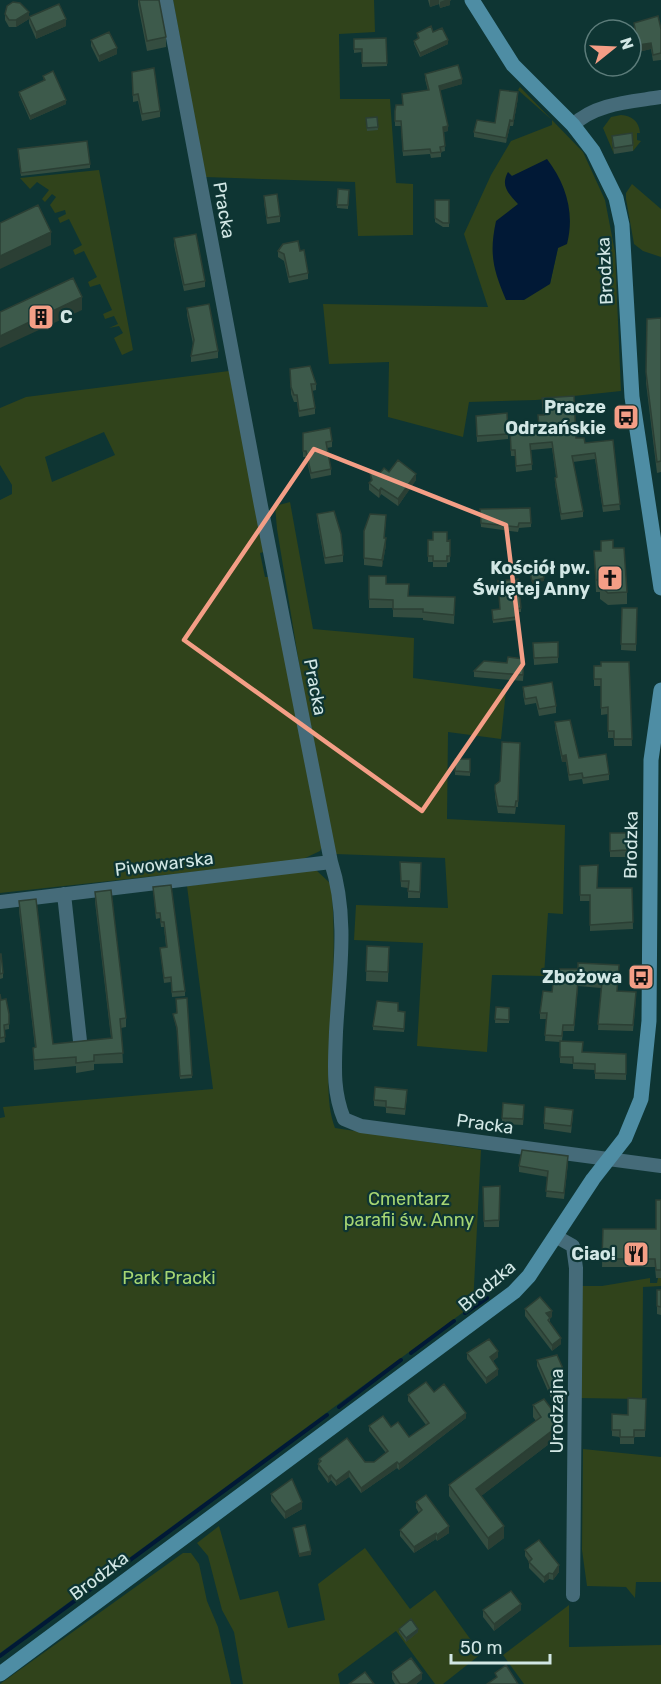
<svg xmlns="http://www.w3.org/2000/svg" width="661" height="1684" viewBox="0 0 661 1684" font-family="Rubik,sans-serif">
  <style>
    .green { fill: #30431b; fill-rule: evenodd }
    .water { fill: #011936 }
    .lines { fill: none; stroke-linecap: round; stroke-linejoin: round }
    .stream { stroke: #011936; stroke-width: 4 }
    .street { stroke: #456b79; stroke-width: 14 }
    .secondary { stroke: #4e8da4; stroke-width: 15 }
    .wall { fill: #344d40 }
    .shaded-wall { fill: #2b3f34 }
    .building { fill: #3d5a4b; stroke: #2b3f34; stroke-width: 1.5 }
    .marked { fill: none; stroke: #f49e86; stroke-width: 4.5; stroke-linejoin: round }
    .labels { text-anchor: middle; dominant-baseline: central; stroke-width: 4.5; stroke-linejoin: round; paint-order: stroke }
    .street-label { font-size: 18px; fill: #d2e7e5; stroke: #0e3533 }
    .poi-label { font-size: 18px; font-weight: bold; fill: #d2e7e5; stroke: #0e3533; text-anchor: end }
    .park-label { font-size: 18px; fill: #a6d572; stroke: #0e3533 }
  </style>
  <rect width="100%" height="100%" fill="#0e3533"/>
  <!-- green -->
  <path class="green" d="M173,0h201l1,32 -36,2 1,65h50l6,84 17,1v51l-55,1 -3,-54 -150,-5z
    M520,87l63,65 22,48 10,52 6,139 -85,9 -67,2 -6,35 -75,-20 1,-55 -60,2 -6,-60 165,3 -24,-73 27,-59 20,-34 41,-16v-5l-34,-30zM542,163l16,85 -8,36 -32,-80 -6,-28z
    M621,115c11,1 18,6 19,18h-3v7l4,1 -8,10 -21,-8 2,11 -11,-26 8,-11z
    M99,170l34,180 -11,5 -8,-17 9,-5 -4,-7 -10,2 9,-4 -4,-8 -9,3 -2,-5 9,-4 -12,-26 -10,3 -2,-5 9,-5 -13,-26 -9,4 -2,-5 9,-5 -13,-26 -9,4 -2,-5 8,-4 -1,-4 -10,3 -5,-8 6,-8 -4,-3 -7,8 -3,-3 7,-9 -12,-8 -7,7 -10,-11z
    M632,184l29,25v48l-18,-6 -9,-7 -8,-45v-6z
    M229,371l35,181 -4,1 5,24h4l54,267 -3,7 -19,9 -301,33v-393l12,-6v-9l-12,-20v-57l26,-11zM104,432l11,23 -63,27 -7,-25z
    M290,502l23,127 101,9 -1,40 93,12 -5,49 -53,-7 -1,87 118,6 -2,89 -15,-1 -4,63 -52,-1 -5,77 -70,-6 6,-103 -69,-3 2,-35 92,3 -3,-50 -110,-4 -29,-148 -29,-177 -2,-23z
    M316,870l15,14c5,49 2,98 0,148 -1,31 -7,67 4,96l146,22 -8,155 -473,348v-535l5,-1 -2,-10 210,-18 -26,-203z
    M650,1278v5h7l1,-5h3v8l-18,1 -1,112 -63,-1 1,-112h22z
    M583,1449l78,8v125h-25l-1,16 -9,-11 -39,-1 -5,-36z
    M219,1526l21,74 38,-9 10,37 37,-8 -7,-36 47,-36 45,61 25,-19 46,64 -38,30h-8l-39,-53 -58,43 2,10h-97l-9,-52 -12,-22 -14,-54 -11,-13z
    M183,1553h8l8,11 8,37 11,26 13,57h-231z
    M569,1605v42l92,-2v39h-137l-21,-29z"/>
  <!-- water -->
  <path class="water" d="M547,159c19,25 28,54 20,85l-9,4 -8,36 -26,16h-18c-13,-31 -17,-46 -10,-79l22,-17c-9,-10 -18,-18 -10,-32l4,4z"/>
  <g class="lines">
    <!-- stream -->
    <path class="stream" d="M465,1313l22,-15
      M411,1353l43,-32
      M339,1407l62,-47
      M0,1656l327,-241"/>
    <!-- street -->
    <path class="street" d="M166,0l95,506 70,356c18,55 8,114 5,170 -1,31 -4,58 8,87l17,7 300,40
      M573,125c23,-22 58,-23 88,-28
      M64,894l16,147
      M0,902l331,-40
      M557,1237l16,9 3,22 -3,327"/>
    <!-- secondary -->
    <path class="secondary" d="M472,0l41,65 60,60 20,26 23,47 6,27 10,172 29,191
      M0,1674l514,-382 15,-16 64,-97 32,-41 16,-39 8,-78 2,-261 10,-70"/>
  </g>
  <!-- wall -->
  <path class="wall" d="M138,0h21l7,37v10l-19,4 -9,-46z
    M428,0h23l-1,1v4l-10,3 -1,-4 -9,3z
    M5,14l24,3 37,9 -30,13 -7,-16v-4l-13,8h-7l-4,-7z
    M634,23l27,6v31l-8,1 -2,-12 -13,3 -4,-22z
    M433,32l15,12 -28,13 -6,-13v-3l4,-2 -1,-6z
    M354,39l33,24v3l-25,1v-15l-8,1z
    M91,40l26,14 -18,8 -8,-16z
    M132,72l28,39v6l-18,4 -4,-20 -5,1z
    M425,74l37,10 -22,6 8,41 -4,1 1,19 -4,1v5l-10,1 -1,-4 -27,2 -2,-30h-6v-15l33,-20 -3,-12z
    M43,76l23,28 -36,16 -11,-25v-3l25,-11z
    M518,98l-5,28h-3l-4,17 -32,-6v-5l21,-9z
    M377,117l1,13 -11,1 -1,-13z
    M612,136l21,9v6l-19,3 -2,-12z
    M18,153l72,11v4l-69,8z
    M338,189l11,1 -1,19 -11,-1z
    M264,196l16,20v6l-13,2 -3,-22z
    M435,200h14v27h-6l-8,-5z
    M174,238l31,43v6l-21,4 -10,-46z
    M278,251h22l8,22v6l-19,4 -5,-22 -6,-4z
    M187,308l31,43v7l-27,4v-6l2,-12 -6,-29z
    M661,318v154l-4,1 -11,-90 1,-64z
    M290,369l26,15v6l-4,1 3,17v6l-16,3 -2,-15h-3l-3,-8z
    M542,398l34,40 9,5 28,-3 7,70 -17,2 -8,-53 -22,3 10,49v6l-22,3 -6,-36v-6l1,-1 -4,-29 -21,2 1,20 -16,2 -1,-16h-4l-1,-21 29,-8 -1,-12h5z
    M476,416l32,18v5l-31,3z
    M303,433l29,8v6l-5,1 4,21v6l-20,4 -5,-22h-3z
    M389,472l27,8 -18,26 -17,-12 -2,4 -10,-8v-7l2,-2 -1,-8z
    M480,509l51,14v4l-12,1 -1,4 -37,-5z
    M317,514l26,41v7l-18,2 -8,-44z
    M386,522l-2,16 2,7 -4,22 -18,-2v-34z
    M428,540l19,1 3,6v15l-3,1v4h-14v-5h-5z
    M613,548l14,44v12l-19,1 -8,-6v-7h-4l-2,-41h7z
    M369,576l40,20 46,1 -1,27 -31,-4v-2l-30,-1v-9h-24z
    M521,608v4h-4v8l-24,3 -1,-13z
    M622,608h15l-1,43 -15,-1z
    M558,642v21l-24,2 -1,-22z
    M629,662l3,84h-18v-8h-6v-24l-7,1v-29h-7v-20z
    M507,663l17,2 -1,16 -49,-4v-6z
    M523,687l33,19v7l-17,3 -3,-13 -11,2 -2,-11z
    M555,722l24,36 30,16v6l-26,4 -1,-5 -13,2 -3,-19h-4l-7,-34z
    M520,743l-2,64h-2l-1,7 -17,-1 -3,-16v-7z
    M455,759h15v17l-15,-1z
    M610,833h16l1,24h-17z
    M421,863l-1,35h-12v-10l-7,-1 -1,-18z
    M580,866l17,22h35l1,41 -43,2v-30h-10z
    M153,887l32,104v5l-13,1 -1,-15 -7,1 -4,-35 6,-1 -2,-20h-3l-1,-9 -4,1z
    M95,892l31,126v9l-5,1 2,35 -29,1v6l-18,3v-7l-42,4 -1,-22 2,-1 -16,-136v-10l34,143 58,-6 -16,-136z
    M367,946l22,1 -1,35 -22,-1z
    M0,954l3,19v5l-3,1z
    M578,969l39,22 19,7 -3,33 -35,-1 3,-42 -23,-2 -4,45h-11l-1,10 21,11 43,2v26l-31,-1v-9l-22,-1v-5l-13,-1v-21l-15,-1 1,-22h-6v-6l12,-21 6,-9z
    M0,994l1,6 8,14v15l-5,1 1,12 -5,1z
    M187,998l5,80 -12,1 -3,-48 -4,-17 4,-1z
    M496,1007l13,1v15h-14z
    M398,1011l7,1 -1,20 -31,-2v-4z
    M407,1095l-2,20 -19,-2v-6l-12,-1v-6z
    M524,1112l-1,13 -21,-1v-6z
    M573,1116l-2,17 -27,-4v-6z
    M568,1163l-4,36 -18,-2 2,-20 -29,-5v-6z
    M500,1186l-1,41h-15l-1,-40z
    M661,1200v78h-5l-1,-11h-53l1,-38h53z
    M657,1290h4v25l-4,-1z
    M525,1309l27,8 -2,1v5l11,21 -9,7 -27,-35z
    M467,1353l31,4 -5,4 5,14 -12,9 -19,-25z
    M537,1360l27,17 -7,3 9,21 -11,6 -18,-41z
    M434,1392l32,26 -67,52 -2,-2 -36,25 -12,-16 -13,9 -5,-6 -3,3 -10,-14 1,-10 55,3 12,-9 -17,-22v-5l22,1 18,10 17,-12 -18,-24v-6z
    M646,1399l-1,38h-11v7h-14v-7l-8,-1v-22l16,1z
    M533,1405l29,29 -81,62 23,42 -16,12 -39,-54v-11l87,-64 -3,-4z
    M271,1494l31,15 -17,10 -14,-18z
    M416,1502l33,31 -12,8 -1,-2 -22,14 -14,-17v-6l19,-17 -3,-5z
    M525,1550l34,22 -6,8 -4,-1 -5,4 -15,-15v-6l-4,-6z
    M483,1610h38l-27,21 -11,-14z
    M399,1629l19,3 -12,10 -7,-10z
    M392,1672l30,7 -6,5h-21l-3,-5z"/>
  <!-- shaded-wall -->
  <path class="shaded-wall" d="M430,0h9v4l-9,3z
    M445,0h6l-1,1v4l-10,3v-6z
    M29,12v7l-13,8v-7z
    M66,19v7l-30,13v-7z
    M448,40v4l-28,13v-4z
    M651,43v6l-13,3v-7z
    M117,48v6l-18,8v-6z
    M462,79v5l-23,7v-5z
    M518,92v6l-5,28v-5z
    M66,100v4l-36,16v-4z
    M510,120v6l-4,17v-5z
    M448,126v5l-5,1v-5z
    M51,232v13l-51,24v-13z
    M82,297v13l-82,38v-12z
    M416,474v6l-18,26v-7z
    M381,488v6l-2,4v-7z
    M386,538v7l-4,22v-7z
    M544,578v3l-12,3v-3z
    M566,755v7h-4v-6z
    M552,1311v6l-6,2v-6z
    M561,1338v6l-9,7v-6z
    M498,1351v6l-8,6v-6z
    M498,1369v6l-12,9v-6z
    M564,1371v6l-9,4v-5z
    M566,1395v6l-11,6v-6z
    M466,1413v5l-67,52v-6z
    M562,1423v11l-86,66v-11z
    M397,1462v6l-36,25v-5z
    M349,1471v6l-13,9v-5z
    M331,1475v5l-3,3v-6z
    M302,1502v7l-17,10v-7z
    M449,1526v7l-12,8v-6z
    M504,1526v12l-16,12v-12z
    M436,1533v6l-22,14v-6z
    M311,1551v4l-12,2v-3z
    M559,1565v7l-6,8v-6z
    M549,1573v6l-5,4v-6z
    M521,1604v6l-27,21v-7z
    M418,1629v3l-12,10v-4z
    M422,1673v6l-6,5h-9z"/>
  <!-- building -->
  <path class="building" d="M139,0h20l7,37 -19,4z
    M13,2l7,1 9,9 -13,8h-7l-4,-6 2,-8z
    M59,4l7,15 -30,13 -7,-15z
    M658,16l3,13v24l-8,2 -2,-12 -13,2 -4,-22z
    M431,26l2,6 9,-4 6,12 -28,13 -6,-12 5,-3 -2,-5z
    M109,32l8,16 -18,8 -8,-16z
    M386,38l1,25h-25v-14h-8v-10z
    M458,65l4,14 -23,7 9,40 -5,1 2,19 -5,1 1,5 -10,1 -1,-4 -27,2 -2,-30h-6v-10l1,-6h7l-1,-11 27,-4 -4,-16z
    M154,68l6,43 -18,3 -4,-20 -5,1 -1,-23z
    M53,71l13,29 -36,16 -11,-24 26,-12 -2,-4z
    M500,90l18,2 -5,29 -3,-1 -4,18 -32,-6 3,-12 18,3z
    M377,117l1,10 -11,1 -1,-10z
    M632,133l1,12 -19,3 -2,-12z
    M87,141l3,23 -69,9 -3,-24z
    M338,189l11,1 -1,15h-11z
    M277,194l3,22 -13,2 -3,-22z
    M435,200h14v23h-6l-8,-5z
    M38,205l13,27 -51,24v-33z
    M196,234l9,47 -21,4 -10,-47z
    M298,241l2,10 4,-1 4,23 -19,4 -5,-23 -6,-3 5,-7z
    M73,278l9,19 -82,39v-24z
    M209,304l9,47 -27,5 3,-16 -7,-32z
    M661,318v143l-4,1 -11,-90 1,-53z
    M310,366l6,18h-5l4,24 -16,3 -2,-16h-3l-3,-8 -1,-18z
    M574,396l2,42h8l1,5 28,-3 7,64 -17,2 -8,-53 -23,3 11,55 -22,3 -6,-36 2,-1 -5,-35 -22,2 2,20 -16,2 -1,-16h-4l-1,-21 29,-2 -1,-12h6l-2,-17z
    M507,413l1,21 -31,2 -1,-20z
    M330,428l2,13 -6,1 5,27 -20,4 -5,-22h-3v-18z
    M398,460l18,14 -18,25 -17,-11 -2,3 -10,-8 3,-3 -2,-7h10l4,-5 5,4z
    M530,508l1,15h-12l-1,4 -37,-4 -1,-14z
    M334,511l7,23 2,21 -18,3 -8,-44z
    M370,514l16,1 -2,23h2l-4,22 -18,-2v-27z
    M433,532h14v9l3,-1v16h-3v5h-14v-5h-5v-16h5z
    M613,540v8h11l3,44 -19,1 -8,-7v-6h-4l-2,-29h7v-10z
    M542,567l2,11 -12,3 -3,-12z
    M369,576h17v8h23l-1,12 47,1 -1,18 -31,-3v-3h-30v-9l-24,-1z
    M518,579l3,29 -5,1 1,8 -24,3 -1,-10 8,-1 -2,-28z
    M622,608h15l-1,36h-15z
    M558,642v15l-24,1 -1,-15z
    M508,657l16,2 -1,16 -49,-4 10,-10 23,2z
    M601,662h28l3,77h-18v-8h-6v-24l-7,1v-29h-7v-13h7z
    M552,682l4,24 -17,3 -3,-12 -11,2 -2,-12z
    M570,720l9,38 27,-4 3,20 -26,4 -1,-5 -13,2 -3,-20 -4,1 -7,-34z
    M502,742l18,1 -2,58h-2l-1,6 -17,-1 -3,-16v-5l5,-4z
    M455,759h15v13l-15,-1z
    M610,833h16l1,17 -17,1z
    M400,862l21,1 -1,29 -12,-1 1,-10h-8z
    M598,865l-1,23h35l1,34 -43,3v-30h-10v-29z
    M171,885l14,106 -13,1 -1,-15 -7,1 -4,-30 7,-1 -3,-25h-3l-1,-9h-4l-3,-26z
    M111,890l15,128 -6,1 3,34 -29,2v6l-18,2v-6l-42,3 -1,-12 3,-1 -17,-146 17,-2 17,145 59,-6 -17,-146z
    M367,946l22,1 -1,25 -22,-1z
    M0,954h1l2,19 -3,1z
    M578,963l41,2 -2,26 19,1 -3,33 -35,-1 4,-42 -24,-1 -4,44h-11l-1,11 -17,-1 2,-22h-7l3,-22 9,1 1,-9h5l1,-14h19z
    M0,994l1,6 5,-1 3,15v10l-5,1 1,12 -5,1z
    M187,998l5,77 -12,1 -3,-48 -4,-14 4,-1 -1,-14z
    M377,1001l21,2v8l7,1 -1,17 -31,-3z
    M496,1007l13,1v12l-14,-1z
    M560,1041l23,1 -1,10 44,2v20l-31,-1v-9l-22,-1v-6h-13z
    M375,1087l32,3 -2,19 -19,-2v-6l-12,-1z
    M503,1103l21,2 -1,14 -21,-1z
    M545,1107l28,3 -2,16 -27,-3z
    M522,1150l46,6 -4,37 -18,-2 2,-20 -29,-5z
    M500,1186l-1,34 -15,1 -1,-34z
    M656,1200h5v70h-5l-1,-11h-53l1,-30h53z
    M657,1290h4v17l-4,-1z
    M540,1297l12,14 -6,2 4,5 -2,2 13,18 -9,7 -27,-36z
    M489,1339l9,12 -8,6 8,12 -12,9 -19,-25z
    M557,1355l7,16 -9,5 11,19 -11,6 -18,-41z
    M426,1382l8,10 10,-8 22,29 -67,51 -2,-2 -36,26 -12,-17 -13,10 -5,-6 -3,2 -10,-13 3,-3 -2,-2 28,-21 18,24h9l14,-11 -19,-25 14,-10 8,11 7,-5 11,15 20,-14 -21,-28z
    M628,1398l18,1 -1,31h-11v7h-14v-7h-8v-16l16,1z
    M544,1399l18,24 -86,66 28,37 -16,12 -39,-53 92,-68 -8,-12z
    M292,1479l10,23 -17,10 -14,-18z
    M426,1495l23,31 -12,9 -1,-2 -22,14 -14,-17 22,-20 -6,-8z
    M305,1525l6,26 -12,3 -6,-26z
    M539,1540l20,25 -6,9 -4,-1 -5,4 -15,-15 3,-3 -7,-9z
    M511,1591l10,13 -27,20 -11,-14z
    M411,1619l7,10 -12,9 -7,-9z
    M411,1658l11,15 -15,11h-7l-8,-12z
    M506,1665l12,19h-31l10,-7 -2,-4z
    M365,1672l9,12h-25z"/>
  <!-- marked area -->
  <path class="marked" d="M314,449l192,76 17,139 -101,147 -238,-171z"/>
  <!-- icons -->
  <defs>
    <g id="building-square" transform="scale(1.35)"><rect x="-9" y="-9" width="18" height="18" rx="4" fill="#f49e86" stroke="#0e3533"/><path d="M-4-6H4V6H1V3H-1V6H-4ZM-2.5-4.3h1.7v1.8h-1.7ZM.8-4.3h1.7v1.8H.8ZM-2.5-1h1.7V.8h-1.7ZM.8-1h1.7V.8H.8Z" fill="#111"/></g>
    <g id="bus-square" transform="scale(1.35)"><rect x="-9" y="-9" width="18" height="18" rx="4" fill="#f49e86" stroke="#0e3533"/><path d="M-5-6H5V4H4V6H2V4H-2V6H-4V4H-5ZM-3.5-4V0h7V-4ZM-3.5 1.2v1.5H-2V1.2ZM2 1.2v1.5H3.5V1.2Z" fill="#111"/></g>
    <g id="church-square" transform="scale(1.35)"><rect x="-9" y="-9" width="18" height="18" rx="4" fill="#f49e86" stroke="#0e3533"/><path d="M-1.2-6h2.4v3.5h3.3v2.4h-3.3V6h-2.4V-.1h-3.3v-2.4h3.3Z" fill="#111"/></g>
    <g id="restaurant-square" transform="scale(1.35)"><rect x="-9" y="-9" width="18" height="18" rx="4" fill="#f49e86" stroke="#0e3533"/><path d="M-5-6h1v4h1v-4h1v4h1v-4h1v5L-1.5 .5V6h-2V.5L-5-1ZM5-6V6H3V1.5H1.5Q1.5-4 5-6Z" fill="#111"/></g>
  </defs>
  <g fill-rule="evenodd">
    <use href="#building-square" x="41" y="317"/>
    <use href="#bus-square" x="626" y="417"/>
    <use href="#church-square" x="610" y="578"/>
    <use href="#bus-square" x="641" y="977"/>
    <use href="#restaurant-square" x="636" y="1254"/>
  </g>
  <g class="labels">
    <!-- street labels -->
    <g class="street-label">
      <text transform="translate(224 210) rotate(80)">Pracka</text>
      <text transform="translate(605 271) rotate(-93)">Brodzka</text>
      <text transform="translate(315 687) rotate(79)">Pracka</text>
      <text transform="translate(631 845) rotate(-89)">Brodzka</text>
      <text transform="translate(164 864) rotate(-7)">Piwowarska</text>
      <text transform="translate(485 1124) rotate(8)">Pracka</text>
      <text transform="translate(487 1286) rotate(-40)">Brodzka</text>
      <text transform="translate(557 1411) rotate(-90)">Urodzajna</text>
      <text transform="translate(99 1576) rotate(-37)">Brodzka</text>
    </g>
    <!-- poi labels -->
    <g class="poi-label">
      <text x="60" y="317" text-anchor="start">C</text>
      <text x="606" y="407">Pracze<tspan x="606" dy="21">Odrzańskie</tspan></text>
      <text x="590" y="568">Kościół pw.<tspan x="590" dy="21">Świętej Anny</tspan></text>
      <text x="622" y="977">Zbożowa</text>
      <text x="616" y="1254">Ciao!</text>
    </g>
    <!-- park labels -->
    <g class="park-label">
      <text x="409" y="1199">Cmentarz<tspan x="409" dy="21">parafii św. Anny</tspan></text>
      <text x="169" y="1278">Park Pracki</text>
    </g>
  </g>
  <!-- north arrow -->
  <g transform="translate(613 48) rotate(72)"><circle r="28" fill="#0e3533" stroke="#5c7c7a" stroke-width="1.5"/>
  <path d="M0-4.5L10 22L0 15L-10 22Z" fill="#f49e86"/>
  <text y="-9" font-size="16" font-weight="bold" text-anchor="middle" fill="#d2e7e5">N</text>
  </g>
  <!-- scale -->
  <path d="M451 1654v9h99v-9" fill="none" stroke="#d2e7e5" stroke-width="3"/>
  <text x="460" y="1654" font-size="18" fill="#d2e7e5" stroke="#0e3533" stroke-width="4.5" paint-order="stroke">50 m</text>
</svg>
